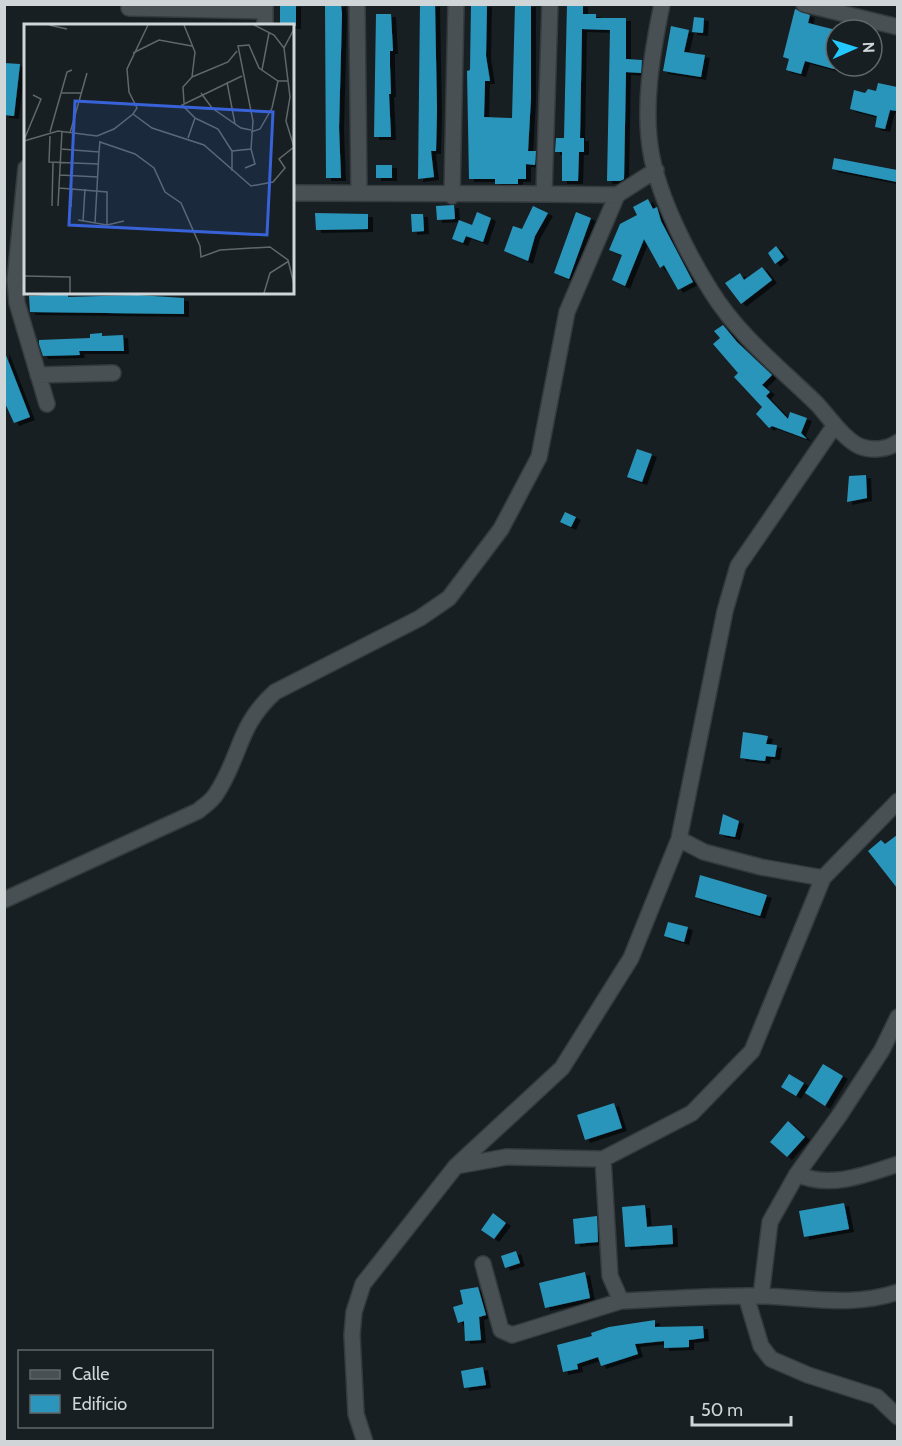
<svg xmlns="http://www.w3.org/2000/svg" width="902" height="1446" viewBox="0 0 902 1446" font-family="Cabin,sans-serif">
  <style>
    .building { fill: #2c95bb; filter: url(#shadow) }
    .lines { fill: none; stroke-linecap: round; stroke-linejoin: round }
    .street-casing { stroke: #353a3c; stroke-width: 18 }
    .street { stroke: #485054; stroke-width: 15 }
    .inset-road { fill: none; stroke: #61686a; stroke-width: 1.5 }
    .view { fill: #3862d8; fill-opacity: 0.15; stroke: #3862d8; stroke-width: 3 }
    .inset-edge { fill: none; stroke: #d0d5d7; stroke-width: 3 }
  </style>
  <defs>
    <filter id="shadow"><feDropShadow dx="5" dy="3" stdDeviation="0" flood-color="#0009"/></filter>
  </defs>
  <rect width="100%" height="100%" fill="#171f22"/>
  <!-- building -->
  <path class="building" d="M280,4h16v22h-16z
    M325,4h16l1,10 -3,114 2,50h-15z
    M420,4h15l2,106 -1,41h-5l3,26 -16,2z
    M471,4h16l-1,52 4,25h-5l-1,36 28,1 3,-114h16v94l-3,53h8l-1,14 -9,-1v15h-8v5h-23v-5h-26l-2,-108 3,-1z
    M567,4h16v10h13v4h30v41l16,1 -1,13 -15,-1 -2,107 -4,2h-13l3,-151 -28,-1 -2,109h4v14h-5l-1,29h-16v-29h-7l1,-14h8z
    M795,9l15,6 -2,8 28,7 -2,39 -29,-8 -4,13 -15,-4 3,-11 -6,-2z
    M376,14h15l2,37h-3v15l1,28h-2l2,43h-17z
    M694,17l10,1 -1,15 -11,-1z
    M671,26l18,4 -5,22 21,3 -4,22 -38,-6z
    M4,63l16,1 -6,52 -10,-1z
    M878,83l19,4v24l-7,-1 -5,19 -10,-2 2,-11 -27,-7 4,-19 11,3 3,-4 8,2z
    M834,158l63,12v12l-65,-13z
    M376,165h16v13h-16z
    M648,199l5,10 4,-2 4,14 32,61 -15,8 -14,-25 -4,3 -16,-29 -19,47 -13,-6 10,-25 -13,-5 11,-26 17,-9 -4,-8z
    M454,205l1,14 -18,1 -1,-14z
    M533,206l15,7 -13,23 -7,25 -24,-10 9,-25 9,3z
    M477,212l14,6 -8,24 -17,-6 -3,7 -11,-4 7,-19 13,5z
    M576,212l15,6 -22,61 -15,-6z
    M315,213l53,1v15l-52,1z
    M411,214h12l1,17 -12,1z
    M776,246l8,11 -9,7 -7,-11z
    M762,267l10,13 -31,24 -16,-21 15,-10 4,7z
    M68,294v3l69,-2 47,3v16l-154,-2 -1,-16z
    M723,325l14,17 35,33 -10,10 8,7 -4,4 22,23 2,-7 17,6 -6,15 6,6 -35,-13 -3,2 -13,-14 6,-7 -28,-30 4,-4 -25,-29 7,-6 -6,-7z
    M102,333v3l21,-1 1,16h-45l1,4 -37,1 -4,-12v-4l51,-2v-4z
    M4,350l26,67 -16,6 -10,-22z
    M637,449l15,5 -10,28 -15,-5z
    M866,475l1,23 -20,4 2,-26z
    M565,512l11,5 -5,10 -11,-5z
    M743,732l25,4 -2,8 11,1 -2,12 -9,-1 -1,5 -25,-3z
    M723,814l16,7 -4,16 -16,-3z
    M897,835v53l-29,-37 13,-11 4,4z
    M700,875l67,20 -7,21 -65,-19z
    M668,922l20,5 -4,15 -20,-6z
    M823,1064l20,12 -18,30 -20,-13z
    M789,1074l15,9 -8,13 -15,-9z
    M614,1103l8,25 -37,12 -8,-25z
    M788,1121l17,16 -18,20 -17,-15z
    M844,1203l5,26 -45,8 -5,-26z
    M645,1205l2,22 25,-2 1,19 -48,3 -3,-40z
    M493,1213l13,10 -12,16 -13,-9z
    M597,1216l1,26 -23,2 -2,-25z
    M516,1251l4,12 -15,5 -4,-12z
    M585,1272l5,26 -45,10 -6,-25z
    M478,1287l8,28 -7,2 2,23 -16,1 -1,-20 -6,2 -5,-16 10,-3 -3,-14z
    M655,1320v7l48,-1 1,12 -15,2v7l-25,1v-7l-29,3 3,10 -37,12 -3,-9 -21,7 1,5 -15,3 -6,-27 35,-9 -1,-3 18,-6z
    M483,1367l3,18 -22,3 -3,-17z"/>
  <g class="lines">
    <!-- street casing -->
    <g class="street-casing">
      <path id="street" d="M357,4l2,189
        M550,4l-6,190 73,1 39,-25
        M662,4c-10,49 -20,105 -10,154 9,43 36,97 59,133 27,44 69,77 106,113 12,13 26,34 42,42 12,5 28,4 39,-4
        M804,4l94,23
        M129,8l136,3
        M265,26v-22
        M26,168l-11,112 2,23 30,101
        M292,193l252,1
        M452,196l4,-192
        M38,375l75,-2
        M679,839l25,13 57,15 62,11 75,-77
        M4,900l194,-89c6,-5 14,-10 18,-17 25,-37 21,-68 59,-102l145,-74 29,-20 52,-69 38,-72 28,-145 50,-117
        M603,1159l89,-46 60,-62 71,-173
        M456,1166l50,-9 97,2 7,117 11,25c46,-2 93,-6 139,-5 48,1 90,12 138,-4
        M797,1174c32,15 68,1 101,-10
        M483,1264l18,66 11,5 109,-34
        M746,1296l15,50 10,13 37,16 69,22 21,20
        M761,1296l9,-74 27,-48 42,-58 43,-66 16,-33
        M365,1442l-9,-28 -4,-79 2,-23 9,-28 93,-118 106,-98 69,-110 48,-119 46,-228 13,-45 97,-141"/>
    </g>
    <!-- street -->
    <use href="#street" class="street"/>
  </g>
  <!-- overview -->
  <g transform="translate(24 24)">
    <rect width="270" height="270" fill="#171f22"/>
    <path class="inset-road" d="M25,1l18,4M230,1l20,10 10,13M109,29l26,-13 33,6M238,46l7,-37M168,53l36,-15 9,-11M203,58l8,42M38,69h20M177,69l11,15 29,20 10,2M160,79l-1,-16 9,-10 3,-25 -11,-27M109,90l19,14 52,17 47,41 22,-4 12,-14 -6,-9 15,-12M171,94l23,11 14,22M38,107l-1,18 38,3 1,-11M26,108l17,-60 5,-2M227,108l9,-3 12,-21 6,-27M46,109l17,-60M26,112l-1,26 50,2M164,114l7,-20 -13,-13 60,-29M0,116l17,-41 -8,-4M0,117l34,-10 39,5 17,-7 19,-15 4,-6 -8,-16 -2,-23 21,-44M76,118l35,12 19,14 11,24 16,11 19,43 1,11 19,-7 50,-3 18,13 6,24M270,123l-8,-26 4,-24 -6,-49 10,-19M221,144l10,-4 -4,-15M208,147v-20l19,-2 2,-28 -15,-75 11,-1 10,23 19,13h10M36,151l38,2M35,164l48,4v33M28,182l1,-44M34,182l3,-57M47,183l1,-19M54,196l29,5 17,-4M59,197l2,-32M71,199l4,-71M1,252l45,1v16M240,269l6,-20 19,-12"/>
    <path class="view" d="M51,77l198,11 -6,123 -198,-10z"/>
    <rect width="270" height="270" class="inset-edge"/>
  </g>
  <!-- border -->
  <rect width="902" height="1446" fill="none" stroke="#d0d5d7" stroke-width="12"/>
  <!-- legend -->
  <rect x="18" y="1350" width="195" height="78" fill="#171f22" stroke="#61686a" stroke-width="1.5"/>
  <rect x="30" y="1370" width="30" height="9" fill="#485054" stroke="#61686a" stroke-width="1.5"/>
  <text x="72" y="1380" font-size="18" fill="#d0d5d7">Calle</text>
  <rect x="30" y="1395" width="30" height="18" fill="#2c95bb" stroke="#61686a" stroke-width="1.5"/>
  <text x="72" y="1410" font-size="18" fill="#d0d5d7">Edificio</text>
  <!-- north arrow -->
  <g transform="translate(854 48) rotate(87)"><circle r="28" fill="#171f22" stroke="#61686a" stroke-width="1.5"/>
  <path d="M0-4.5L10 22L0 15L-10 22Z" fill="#23c9fe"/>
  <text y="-9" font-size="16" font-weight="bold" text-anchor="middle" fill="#d0d5d7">N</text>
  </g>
  <!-- scale -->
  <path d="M692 1416v9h99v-9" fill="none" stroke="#d0d5d7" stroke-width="3"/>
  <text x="701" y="1416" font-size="18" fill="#d0d5d7" stroke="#171f22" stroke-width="4.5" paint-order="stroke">50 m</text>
</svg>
